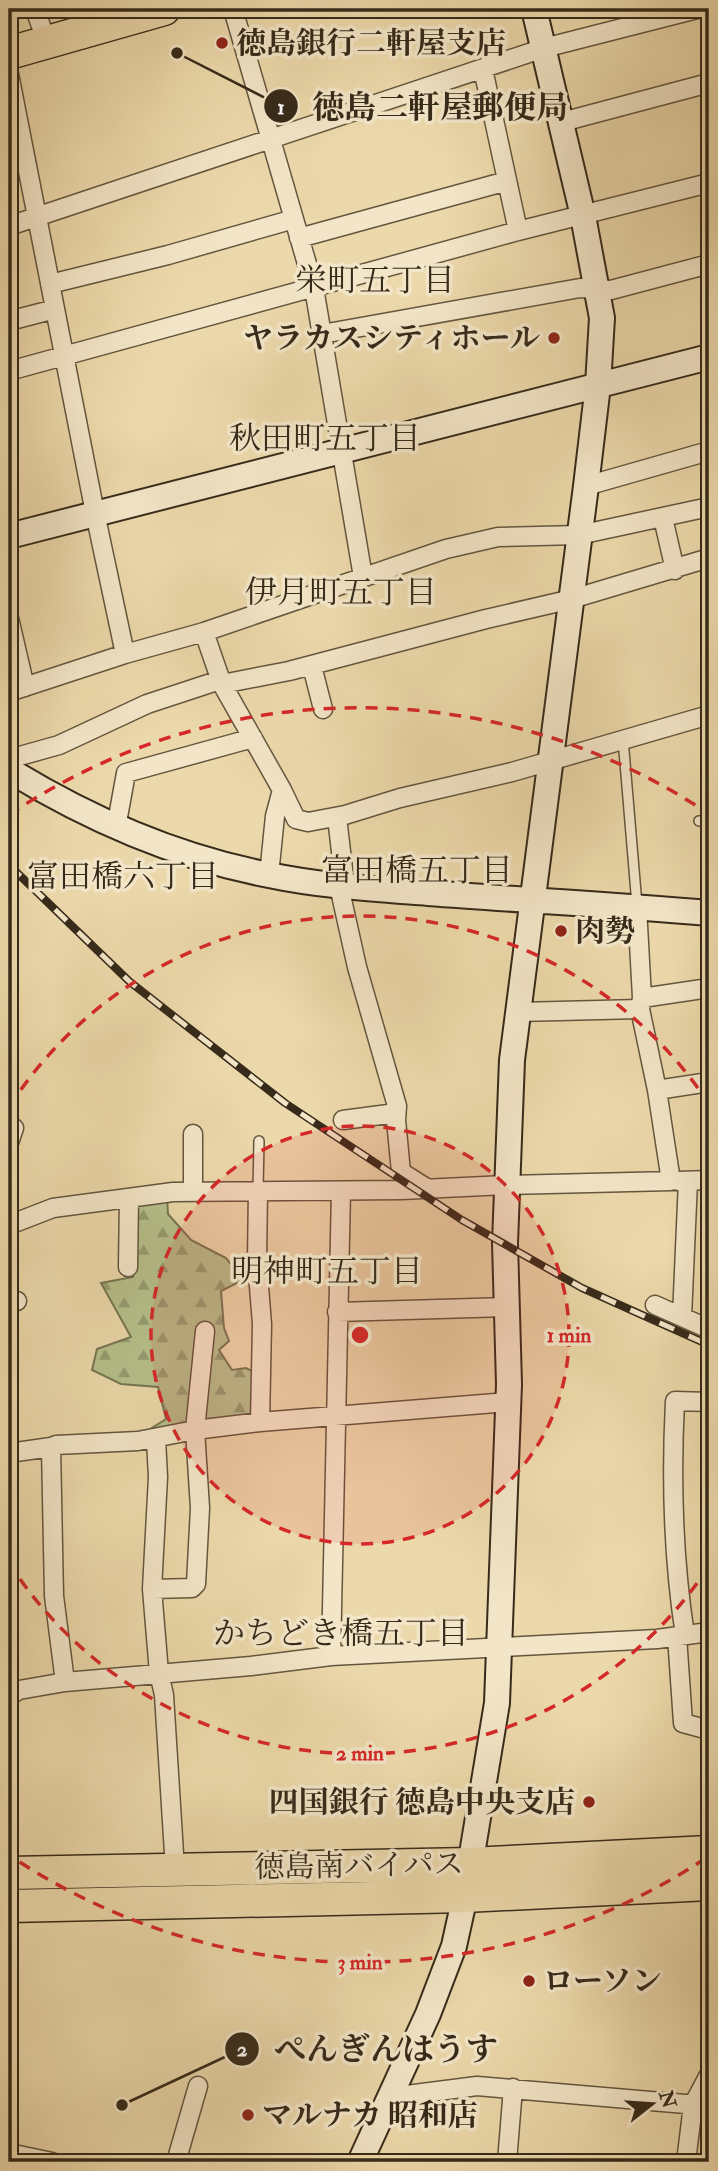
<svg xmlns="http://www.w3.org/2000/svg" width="718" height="2171" viewBox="0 0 718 2171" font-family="'IM FELL Double Pica','Noto Serif JP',serif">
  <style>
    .forest { fill: url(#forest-firs); stroke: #767552; stroke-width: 2 }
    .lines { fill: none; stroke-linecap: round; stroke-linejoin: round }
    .lane-casing { stroke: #64563e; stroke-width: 12 }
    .street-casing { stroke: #64563e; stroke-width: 21 }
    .secondary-casing { stroke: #362a1a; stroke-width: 28 }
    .highway-casing { stroke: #362a1a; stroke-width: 35 }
    .lane { stroke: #f3e6c8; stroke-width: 9 }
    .street { stroke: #f3e6c8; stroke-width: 18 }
    .secondary { stroke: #f3e6c8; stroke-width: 24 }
    .highway { stroke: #ecd9ab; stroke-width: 32 }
    .rail-casing { stroke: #362a1a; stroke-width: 8 }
    .rail { stroke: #f3e6c8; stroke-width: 5; stroke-dasharray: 16; stroke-linecap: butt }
    .ring { fill: none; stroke: #d62828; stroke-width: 3.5; stroke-dasharray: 12 9 }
    .poi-dot { fill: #8f2418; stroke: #f3e6c8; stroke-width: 2.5 }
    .labels { text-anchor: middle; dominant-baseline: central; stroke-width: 7; stroke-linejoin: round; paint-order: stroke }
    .poi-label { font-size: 30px; font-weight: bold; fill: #362a1a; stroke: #f3e6c8; text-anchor: start }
    .street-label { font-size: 30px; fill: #362a1a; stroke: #f3e6c8 }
    .neighbourhood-label { font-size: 32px; fill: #362a1a; stroke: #f3e6c8 }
    .centre { fill: #d62828; stroke: #f3e6c8; stroke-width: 3.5 }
    .ring-label { font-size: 21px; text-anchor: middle; font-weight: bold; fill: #d62828; stroke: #f3e6c8; stroke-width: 7; stroke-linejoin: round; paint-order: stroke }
    .leader { fill: none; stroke: #362a1a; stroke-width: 2.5 }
    .callout-dot { fill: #362a1a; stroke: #f3e6c8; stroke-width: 2.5 }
    .mark-label { font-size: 21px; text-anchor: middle; font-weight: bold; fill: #fff }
    .callout-label { font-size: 32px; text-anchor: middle; font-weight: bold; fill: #362a1a; stroke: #f3e6c8; stroke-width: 7; stroke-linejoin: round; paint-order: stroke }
  </style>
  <defs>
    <pattern id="forest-firs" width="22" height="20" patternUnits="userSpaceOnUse" patternTransform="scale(1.75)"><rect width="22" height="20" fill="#b6c08b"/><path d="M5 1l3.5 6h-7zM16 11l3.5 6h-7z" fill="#959c71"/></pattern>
  </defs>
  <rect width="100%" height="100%" fill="#ecd9ab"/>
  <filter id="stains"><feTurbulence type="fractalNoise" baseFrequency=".00286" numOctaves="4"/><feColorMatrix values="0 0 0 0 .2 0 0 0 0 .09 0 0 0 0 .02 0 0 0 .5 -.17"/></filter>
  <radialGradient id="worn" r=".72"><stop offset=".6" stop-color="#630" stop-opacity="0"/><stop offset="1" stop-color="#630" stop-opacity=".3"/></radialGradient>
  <!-- forest -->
  <path class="forest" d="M167,1197l1,17 23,26 35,18 17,22 -22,11 3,37 5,13 -10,9 13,20 14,-2 6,3v44l-102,14 16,-10 -8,-32 -37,-3 -29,-14 5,-21 34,-12 -30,-54 32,-6 2,-73z"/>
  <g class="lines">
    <!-- lane casing -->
    <g class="lane-casing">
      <path id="lane" d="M623,739l14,166
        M699,821l10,1
        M258,1190l1,-49"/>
    </g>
    <!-- street casing -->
    <g class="street-casing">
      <path id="street" d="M35,9l12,34
        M233,9l81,279 49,289
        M483,69l35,162
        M9,74l86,439 30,141
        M562,122l147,-39
        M9,226l535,-178 153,-39
        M299,238l208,-57
        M50,284l118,-29 126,-36
        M9,321l46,-12
        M322,334l258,-46 31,2 98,-26
        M9,371l509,-140 191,-48
        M586,486l123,-35
        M663,518l12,52
        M709,558l-137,41 -86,20 -197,52 -67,13 60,106 14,29 12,3 37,-7 55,-17 112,-26 197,-57
        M9,618l16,69
        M204,632l18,52
        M312,666l11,43
        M9,692l116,-38 79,-22 242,-83 52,-12 81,-2 130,-28
        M9,759l50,-14 88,-41 73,-24
        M337,817l8,69
        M116,828l10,-55 127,-35
        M269,875l6,-59 7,-26
        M339,886l18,81 40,139 -1,14 5,52 27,17
        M642,998l67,-10
        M518,1012l122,-3
        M657,1090l52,-8
        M343,1120l53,-7
        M193,1134v58
        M9,1143l5,-15
        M678,1181l31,-1
        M258,1190l-1,72 5,62 -2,98 248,-20
        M341,1191l-10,465 326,-17 52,-7
        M9,1225l44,-17 120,-16 228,-2 105,-5 165,-4 -14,-91 -17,-81 2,-11 -5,-91
        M128,1267l1,-69
        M9,1301h8
        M655,1305l54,24
        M337,1312l170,-5
        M682,1317l6,-136
        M260,1422l-65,8 -57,11 -82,4 -5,2 3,149 11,86 186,-16 80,-10
        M9,1453l42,-6
        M152,1589l6,-112 -2,-38
        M685,1635c-12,-77 -14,-156 -10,-234l34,1
        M677,1636l6,87 26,7
        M9,1696l10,-6 46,-8
        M175,1869l-11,-174 -5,-22 -7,-84 40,-1 4,-4 4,-76 -5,-78 10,-99
        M391,2097l86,-11 232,20
        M9,2153l43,9
        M176,2162l22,-76
        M507,2162l6,-74
        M686,2162l7,-57 16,-30"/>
    </g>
    <!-- secondary casing -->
    <g class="secondary-casing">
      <path id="secondary" d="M9,536l700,-179
        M9,770c80,49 167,87 260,105 52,11 106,14 159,18 94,7 187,12 281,20
        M360,2162l68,-148 26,-68 11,-50 32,-193 12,-319 -4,-141 7,-183 74,-574 12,-101 4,-67 -19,-102 -49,-207"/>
    </g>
    <!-- highway casing -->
    <g class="highway-casing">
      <path id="highway" d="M9,53l155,-44
        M9,1873l461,-9 239,-12
        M9,1906l456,-10 244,-12"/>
    </g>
    <!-- lane -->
    <use href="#lane" class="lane"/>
    <!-- street -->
    <use href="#street" class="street"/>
    <!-- secondary -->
    <use href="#secondary" class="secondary"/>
    <!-- highway -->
    <use href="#highway" class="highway"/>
    <!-- rail casing -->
    <g class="rail-casing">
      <path id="rail" d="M9,865l121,117 155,121 177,117 120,68 127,57"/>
    </g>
    <!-- rail -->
    <use href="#rail" class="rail"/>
  </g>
  <!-- distance rings -->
  <circle cx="360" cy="1335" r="209" fill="#d62828" fill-opacity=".12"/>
  <g class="ring">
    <circle cx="360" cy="1335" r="209"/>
    <path d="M709 1566A418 418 0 0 1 9 1563M9 1107A418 418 0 0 1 709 1104"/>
    <path d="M706 1858A627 627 0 0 1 9 1855M9 815A627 627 0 0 1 706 812"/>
  </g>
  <!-- markers -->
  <g class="poi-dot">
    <circle cx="222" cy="43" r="7"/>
    <circle cx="554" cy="338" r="7"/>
    <circle cx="561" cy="931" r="7"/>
    <circle cx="589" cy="1802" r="7"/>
    <circle cx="529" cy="1981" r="7"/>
    <circle cx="248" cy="2115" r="7"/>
  </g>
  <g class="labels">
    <!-- poi labels -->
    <g class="poi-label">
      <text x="236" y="43">徳島銀行二軒屋支店</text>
      <text x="540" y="338" text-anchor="end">ヤラカスシティホール</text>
      <text x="575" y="931">肉勢</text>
      <text x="575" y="1802" text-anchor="end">四国銀行 徳島中央支店</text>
      <text x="543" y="1981">ローソン</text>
      <text x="262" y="2115">マルナカ 昭和店</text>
    </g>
    <!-- street labels -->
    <g class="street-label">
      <text transform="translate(359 1866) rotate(-1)">徳島南バイパス</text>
    </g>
    <!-- neighbourhood labels -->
    <g class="neighbourhood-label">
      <text x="375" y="281">栄町五丁目</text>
      <text x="325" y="439">秋田町五丁目</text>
      <text x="341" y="593">伊月町五丁目</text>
      <text x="417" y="871">富田橋五丁目</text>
      <text x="123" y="877">富田橋六丁目</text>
      <text x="327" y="1272">明神町五丁目</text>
      <text x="341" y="1634">かちどき橋五丁目</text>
    </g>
  </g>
  <circle cx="360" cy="1335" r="10" class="centre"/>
  <g class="ring-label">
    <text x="569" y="1342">1 min</text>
    <text x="360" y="1760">2 min</text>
    <text x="360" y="1969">3 min</text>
  </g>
  <!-- callouts -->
  <path class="leader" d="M177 53L281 106M122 2105L242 2049"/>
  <g class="callout-dot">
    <circle cx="177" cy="53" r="7"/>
    <circle cx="122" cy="2105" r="7"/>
    <circle cx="281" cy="106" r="18"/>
    <circle cx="242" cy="2049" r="18"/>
  </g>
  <g class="mark-label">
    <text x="281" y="114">1</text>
    <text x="242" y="2056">2</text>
  </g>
  <g class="callout-label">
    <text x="440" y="118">徳島二軒屋郵便局</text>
    <text x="386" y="2060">ぺんぎんはうす</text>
  </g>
  <!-- margin -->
  <rect width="718" height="2171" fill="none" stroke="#ecd9ab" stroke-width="35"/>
  <rect x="10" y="10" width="697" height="2150" fill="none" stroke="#362a1a" stroke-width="3.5"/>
  <rect x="18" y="18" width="683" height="2136" fill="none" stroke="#362a1a" stroke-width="2"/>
  <!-- north arrow -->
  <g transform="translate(652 2104) rotate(73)" stroke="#f3e6c8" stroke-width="5" paint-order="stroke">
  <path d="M0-5L12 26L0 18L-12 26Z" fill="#362a1a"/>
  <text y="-10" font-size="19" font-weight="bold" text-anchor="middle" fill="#362a1a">N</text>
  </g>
  <rect width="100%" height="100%" filter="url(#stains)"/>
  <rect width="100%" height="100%" fill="url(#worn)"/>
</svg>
